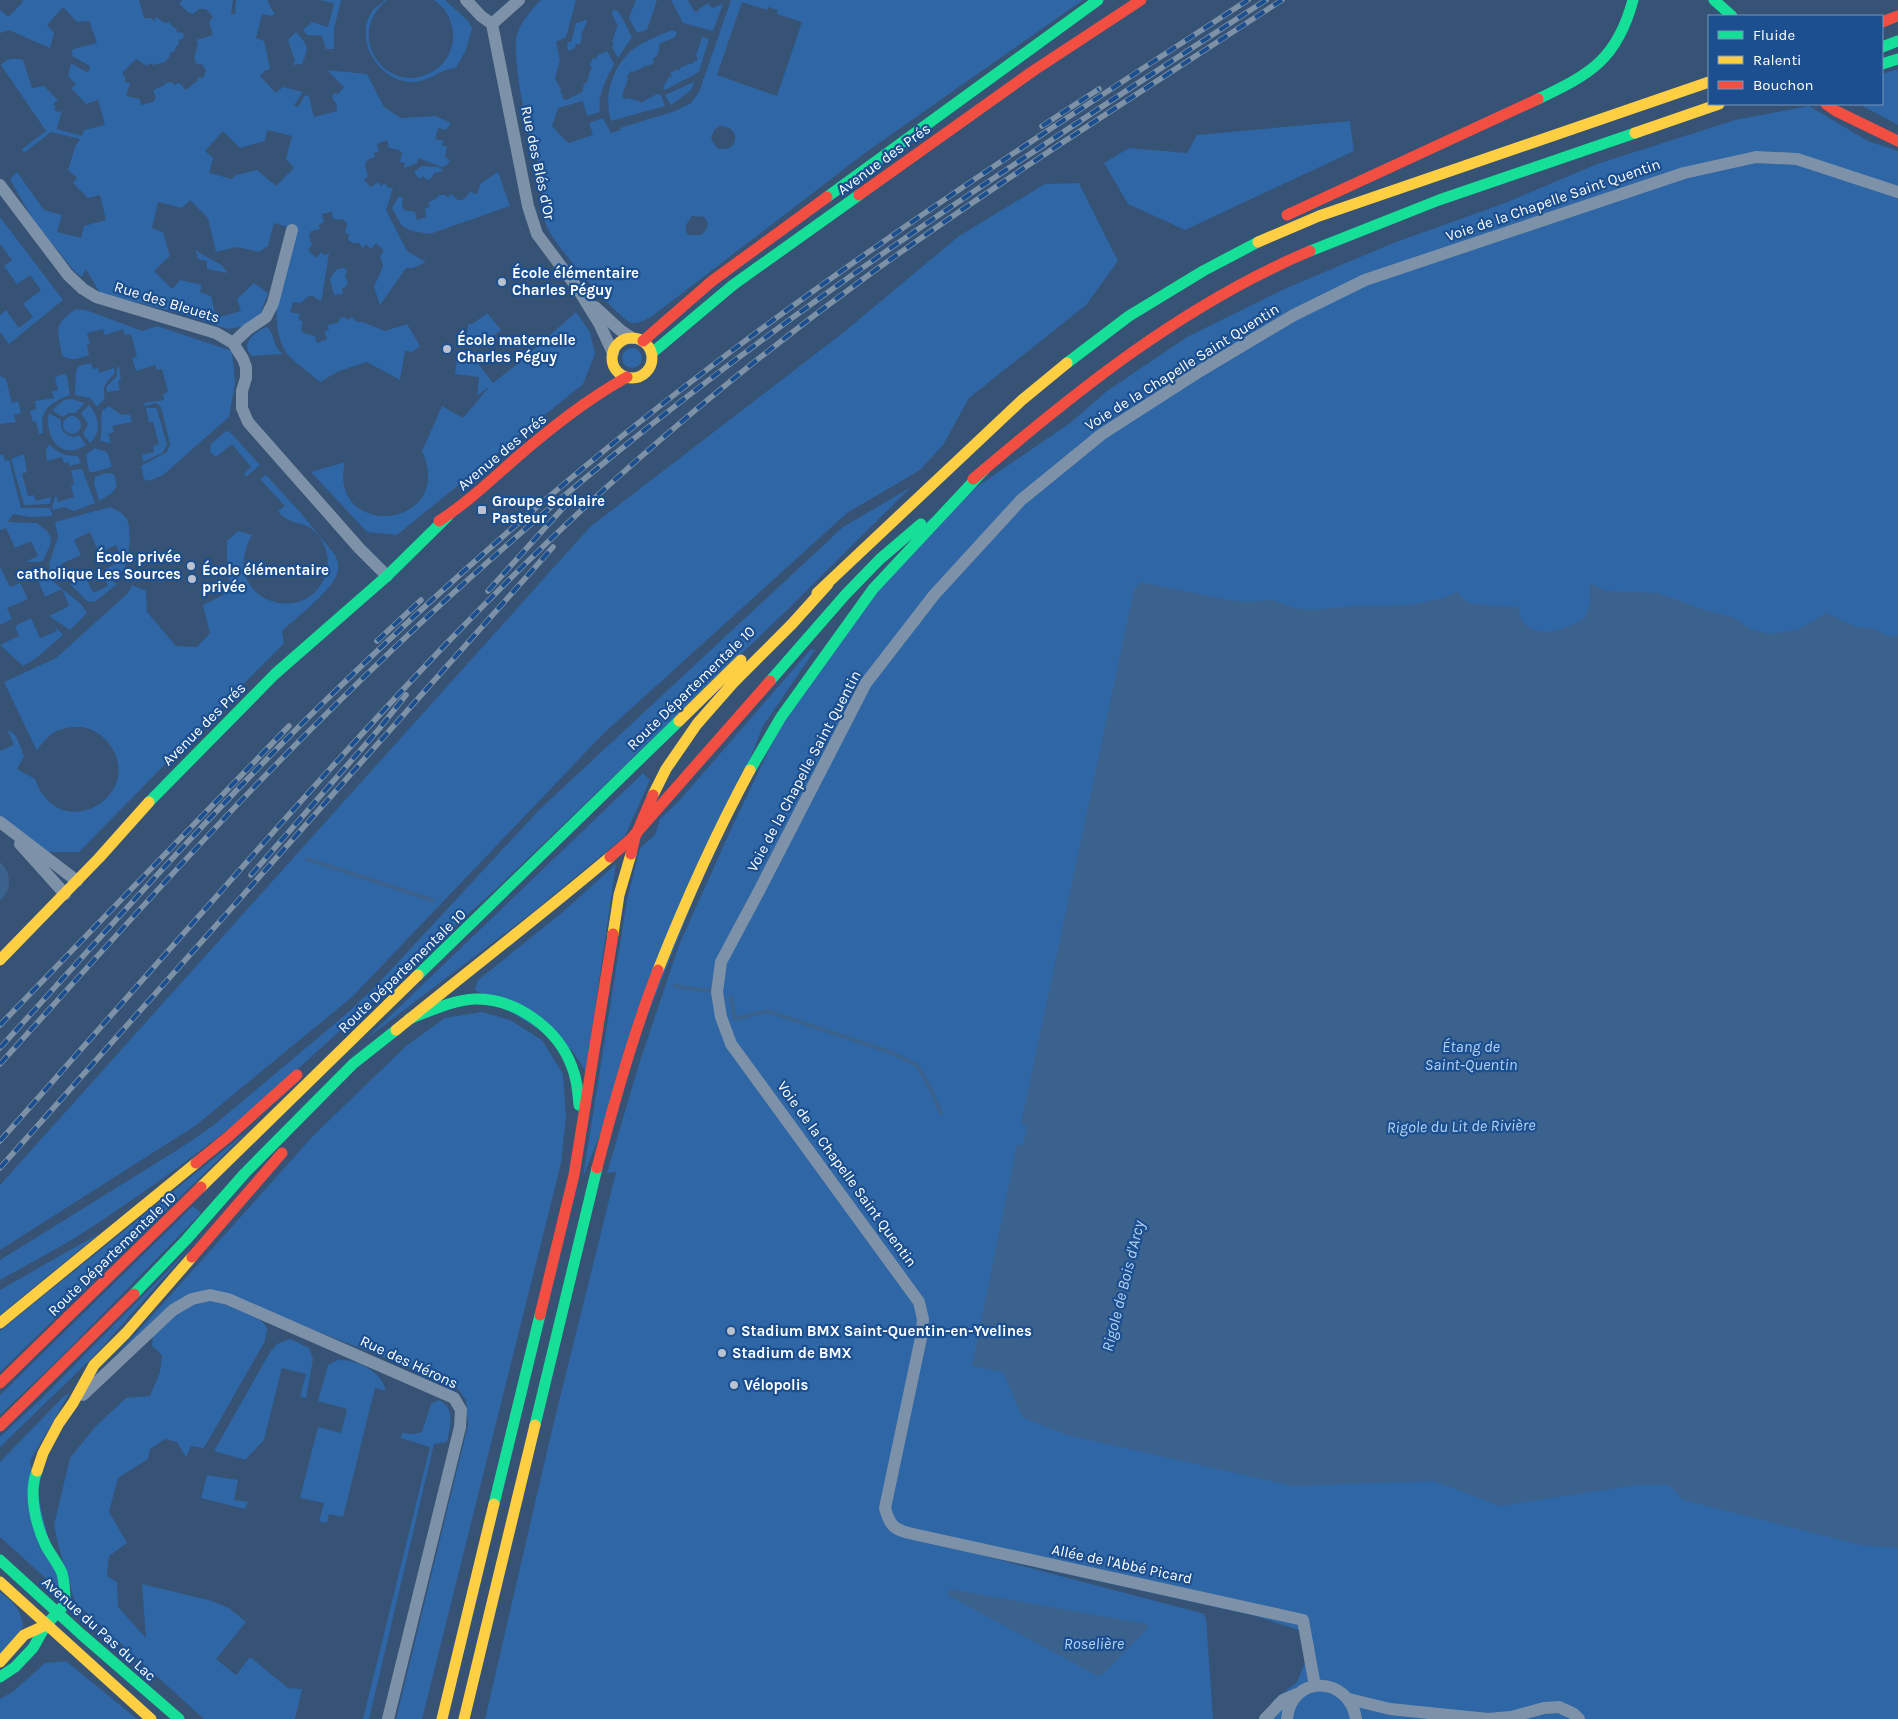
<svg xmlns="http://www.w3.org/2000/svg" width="1898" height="1719" viewBox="0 0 1898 1719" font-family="Karla,sans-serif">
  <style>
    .green { fill: #2f66a5; fill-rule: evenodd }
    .water { fill: #3b618d }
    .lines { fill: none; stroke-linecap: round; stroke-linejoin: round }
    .stream { stroke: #3b618d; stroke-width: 4 }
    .street { stroke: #7d92a8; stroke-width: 12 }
    .fast { stroke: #16e098; stroke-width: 11 }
    .slow { stroke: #ffcf43; stroke-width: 11 }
    .jam { stroke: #f24e42; stroke-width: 11 }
    .rail-casing { stroke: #7e92a7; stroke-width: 5.5 }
    .rail { stroke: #1b4f8f; stroke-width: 4; stroke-dasharray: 11; stroke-linecap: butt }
    .jam-bridge { stroke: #f24e42; stroke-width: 11 }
    .poi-dot { fill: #b9c2ce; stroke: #1b4f8f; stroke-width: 2 }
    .labels { text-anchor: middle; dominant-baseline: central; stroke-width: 4.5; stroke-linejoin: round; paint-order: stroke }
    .street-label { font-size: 15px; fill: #fff; stroke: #1b4f8f }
    .poi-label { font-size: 15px; font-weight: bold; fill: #fff; stroke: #1b4f8f; text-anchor: start }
    .water-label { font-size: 16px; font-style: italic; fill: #b5d3f5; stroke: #1b4f8f }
  </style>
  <rect width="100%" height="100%" fill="#365274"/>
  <!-- green -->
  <path class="green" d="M22,0h117l5,18h7l3,3 2,-4 9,6 4,-1 5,6h2l1,4 7,1 -1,6 -4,1 -1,6h-2l-2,6 -4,1v3l-5,6 -12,3 -2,-2 -4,3 -11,-7 -14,14 3,4v5l5,1 -4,13 14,3 1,6 12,-3 3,-4 -3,-8 12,-5v-2l7,-1 2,3 5,-2 7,7 12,-10v-3l5,1 3,-7 -3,-6 -8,-2 1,-2 -2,-3 4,-14 -2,-4 17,-5 -4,-13 4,-5 -7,-8h-7l-6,5 -5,-2 -9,-8 3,-4h51l-2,14h4l1,-14h31l4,8 4,6 -4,2 -9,-2 -6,24 8,3 6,27 -2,2h-2l-6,6 16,17 7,-6 20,5 -9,13 4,2 7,-12 4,1 5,21 23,-6 -1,-9h-2l-2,-6 3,-3 3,1 6,-7 -17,-17 40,4 17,33 17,11 35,-2 15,7 -5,7 -8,-2 -3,11 9,2 -2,5h5l-2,11 5,3 -3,5 -5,2 -24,-9 -1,5 -13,5 1,-5 -5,-1 2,-9 -3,-3 -10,-2 -2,-8 -10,4 2,7 -5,2 1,4 -8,3 -2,5 3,11 -4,4 7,7 7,-5 3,4 3,-3 5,5h4l-7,22 21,41 19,11 -13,6h-7l-26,37 -6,-18 9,-21 -3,-10 4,-5 -8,-8 -5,6 -5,-5 -3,4 -4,-5h-6l-5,-3 1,-6 -4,-1 2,-9 -3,-4 -11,-1 -1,-7 -10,2 2,8 -5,3 1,4 -9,2 -2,5 3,9 -4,5 8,8 5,-6 3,3 5,-2 -7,45 -2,3 -7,-5h-4l-8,7 -8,-1 -3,10 10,2 -2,6 5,1 -2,8 2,4 12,3 2,7 10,-4 -3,-8 5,-1 -2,-5 11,-2 2,-5 4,-1 4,3 3,-3 6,5h6l22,9 22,-7 13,22 -8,6 -7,-1 -5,29 -33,-18 -28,9 -19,11c-8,-7 -31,-24 -35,-31 -20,-38 0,-85 10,-122l-21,-6 -6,23 -9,6 -22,-5 -21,5 -8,-34 -18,-18 -8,8 -24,-6 -6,26 11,4 7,24 -16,15 18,18 8,-9 22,5 -2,7 11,4 5,22 25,-7 -4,-12 17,-16 14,10 -7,20 -20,14 -13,2 -50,-16 -78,-20 -14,-24 -4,8 -7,-5 -42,-52 -23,-41 7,-7 27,38 18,5 -5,17 24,6 3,-12 22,-6 -6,-25 -12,3 -15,-15 4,-5 -9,-8 7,-23 5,-8 -29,-7 -27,21 -2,-4 24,-18 -45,-66c7,-7 13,-7 22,-5l9,28 12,-2 14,14 -5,4 3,2 -2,3 5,4 3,-3 -5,19 25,7 2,-6 21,-5 -7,-25 -12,4 -15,-16 5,-4 -8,-8 3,-13 17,10 2,-7 -18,-10 1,-3h-2l2,-4 24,-6 -8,-22 -12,1 -14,-15 -16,18 7,8 -4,15 -41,-18 -9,3v-23l8,7 15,-15zM267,130l25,6 -6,23 8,9 -18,18 -19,-16 -21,5 -4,4 -23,-6 4,-15 -8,-7 18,-20 17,17 25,-7z
    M319,0h22l-7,29v20h-8l-4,-13 -15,-1 -4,-5 9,-8 16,5 6,-24z
    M385,0h2c-47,38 6,104 52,67 8,-7 13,-17 14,-27 1,-16 -5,-30 -19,-40h11l23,21 4,7 -6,22 -10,18c-18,1 -26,15 -46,14 -33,-2 -57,-44 -37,-72 3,-3 8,-7 12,-10z
    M541,0h35l-10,37 -10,5 4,18 -5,18 6,12 -1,3 3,1 -1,4 4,2 16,-8 2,-8 3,-2 3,-12 2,-2 -2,-3 3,-7 3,1 2,-4 9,-4 7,13c-7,14 -17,31 -14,48l-13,4 -4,-15 -25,7 -6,18 16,17 25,-8 -4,-12 14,-5 8,15 10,-3 -1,-2 55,-17 16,-8 8,-11 32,-92h352l-218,153 -214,164c-6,3 -12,7 -19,6 -12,-2 -77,-78 -83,-92 -4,-6 -5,-15 -6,-22l3,-2 -9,-48 -3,-4 3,-2 -5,-3c-5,-22 -21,-97 -15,-115 3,-12 15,-26 24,-35zM742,2l25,8 1,-3 10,3 -1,4 25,8 -25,74 -60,-21zM720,126c23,0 18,29 -3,22l-6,-9 3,-9zM692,216l12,1c6,7 4,12 -3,18h-12l-3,-3v-7z
    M636,0h21l-10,30 -10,3 -8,-15z
    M671,0h17l6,11 3,1 2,-3 9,-6 4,5 11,-4 -10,27 -30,-8z
    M613,9l6,3 13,25 -14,21 -6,-11 2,-2 -2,-3 6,-18 -2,-1 -4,-9z
    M586,20l1,2 -6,13 1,2 -2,7h-4l-1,4 -6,3 -2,-5 1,-4h3l5,-19z
    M672,30l5,2 -2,5 -16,7c1,6 -1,12 -6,15l1,4 -7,3 -2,-1 -1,2 -11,5 -2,-1 -4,5 1,3 -6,17 3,3 3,-1 11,3 1,2 17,-9 4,1 4,11 -54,15c-7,-23 -1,-48 16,-66 9,-11 31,-19 45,-25z
    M296,32c12,14 14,14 6,32l-9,1 2,-4 -7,-21z
    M700,36l9,3 -10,33 -34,18 -2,-2 5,-10 4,-2 -2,-3 6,-3h4v-2l11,-5 2,1 1,-3 4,-1 -2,-5 6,-17z
    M1898,69v56l-39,-21h23v-30z
    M694,82l-3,8 -20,15 -6,-10z
    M1809,106l59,35 30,10v1568h-638l14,-19 23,-18 8,-20 -3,-31 -47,-15 -270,-60 220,58 -2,2 3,1 7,102h-728l66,-285 65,-262 -9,1 31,-106 41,-122 53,-118 70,-146 126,-161 142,-97 37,-32 80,-54 97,-48 112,-47 109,-39 92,-39 138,-44z
    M1350,121l4,30 -169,79 -57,-26 -24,-41 25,-15 58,5 10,-18z
    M422,166l17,1 4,4 -9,2 -2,5 -5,2 -4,-4 -4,3 -5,-7z
    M498,172l12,34 -80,28 -18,-3 -10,-5 -10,-18 7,-12 4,2 -1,8 2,4 11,2 2,8 9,-3 -1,-9 5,-1 -2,-5 8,-3 3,-4h6l3,3 3,-4 7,6h5l7,-8 7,2 4,-11z
    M1079,183l39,78 -32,44 -117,93 -26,47 -23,25 -73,43 -244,221 -251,263 -157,129 -195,124v-65l590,-658 254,-195 115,-96 86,-52z
    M0,217l63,83 -54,44 -9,-12v-17l6,-5 13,18 14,-11 -10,-13 18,-14 -11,-15 -13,9 -13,-18 8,-6 -12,-16z
    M195,249c12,11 24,10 33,24l-21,-4v-8l-9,-2z
    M342,268l5,1 -2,9 3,3 -2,6 -4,1 1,6 -9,1 -4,-16 6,-9z
    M76,309l10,1 56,21 15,-5 75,25 3,32 -6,34 -66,58 -14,6 -5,-2 -3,-13 26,-14 3,-8 -9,-37 -5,-4 -11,3 -1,-3 20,-3 -1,-6 5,-2 -6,-23 -5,1 -2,-5 -19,6 -4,-13 5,-2 -6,-22 -6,1 -2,-6 -18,6 -2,-6 -16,4 3,11 -3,1 2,10c-10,3 -18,8 -27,0 -4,-25 -10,-30 14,-46z
    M576,312l14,20 5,22 -12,30 -186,151 -30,-3 -56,-60 34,-10c-1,5 -2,10 -2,15 2,63 112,46 79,-26l20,-45 21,12 27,-32 -13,10 2,-19 -24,-3 3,-22 13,2 22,29 29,-23z
    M487,313l14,17 -18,14 -17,-1 2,-18 6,-2z
    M267,327c9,8 5,19 16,27l-31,2c-13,-12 3,-25 15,-29z
    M622 358a10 10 0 1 1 20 0a10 10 0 1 1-20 0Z
    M91,363l2,6 5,-1 1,5 15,-5 1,5c-8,9 -14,13 -10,25l-8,9 -7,-9 -15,-3 1,-24 3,-5z
    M117,367h2l2,13 -3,1 2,9 -13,2 -1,-5 11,-11z
    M64,374l3,2 3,19c-20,8 -31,14 -27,38l-4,1 -3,-13 -3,1 -3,-11 6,-2 -1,-8 19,-3 -2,-6 6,-2 -3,-13z
    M0,376l6,3 6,24 6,-2 3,12 -7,2 2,7 -16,2z
    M72,399l13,4 -10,10h-6l-6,4 -11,-7 12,-10z
    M89,405c10,11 13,27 1,38l-7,-9 5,-10 -7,-11z
    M109,406l11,8 10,1 2,7 -20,4 2,6 -6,2 3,9 -11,-2c3,-12 0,-18 2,-30z
    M146,408h9l2,1 10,36 -5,8 -19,9 -1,-7 12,-3 -1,-6 6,-2 -6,-22h-4z
    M49,413l12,7c-1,9 3,16 13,17l5,-2 7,10c-3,2 -8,4 -11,5 -21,4 -30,-21 -26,-37z
    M63 425a9 9 0 1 1 18 0a9 9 0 1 1-18 0Z
    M226,431l4,1 30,33 -13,11 -4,-1 8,-8 -19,-23 -16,13 -6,-5 1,-8z
    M49,445c10,8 16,11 29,11l3,7 -11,3 -2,-4 -4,1 -2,-6 -15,4 -1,-12z
    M95,448l12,4 5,15 -18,5h-5l-3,-17z
    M3,454l2,7 4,-1 12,48h29l3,8 -23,1 -17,-3 -5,8 29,1 10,8 4,7 -1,7 -7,16 -4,1h-14l13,-6 -7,-15 -16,7 -9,-20 -6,2v-75z
    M24,454l3,18 -5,2 6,22 6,-1 2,6 15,-4 -1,7 -26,1 -13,-46z
    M82,469l13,34 -21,8 -10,-4 -11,3 -1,-4 4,-11 2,7 16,-5 -3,-11 3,-2 -3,-14z
    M106,473l8,1 3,12 -5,7 -13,8 -5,-18 1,-6z
    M266,475l34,37 35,43c3,6 4,12 2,19 -4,15 -42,45 -55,57l2,12 -205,209h-34l-45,-36v-65l14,-6 -7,-16 9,7 8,20 -7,13 18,10c24,68 111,17 75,-34 -8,-11 -19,-18 -32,-18 -19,-1 -32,8 -41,24l-33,-69 52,-24 72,-65 4,-8 14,6 1,21 29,34 21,1 13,-14 -7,-28 28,-14 -4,-32v-18l11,-10 14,4c-37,67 61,97 75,34 3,-12 -2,-26 -10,-35 -10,-12 -20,-9 -30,-15 -4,-2 -7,-5 -9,-8l7,-5 -25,-27z
    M911,487l-127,126 -288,276 -239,217c-51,42 -106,82 -162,119 -30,20 -63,37 -95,55v-20l182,-113 32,-22 131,-110 29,-27 166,-179 303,-282z
    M110,507c6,3 12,5 16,11 7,10 3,43 -3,53l-7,1 -11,-3 18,-8 -7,-16 -17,8 -9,-21 -16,8 7,15 -20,9 7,17 -5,-1 -7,-4 -6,-7 -1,-5 9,-27 -3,-15z
    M0,567l10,20 10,-4 8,16 -21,9 5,11 -12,6z
    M20,569l21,3 40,32 6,9 -17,17 -21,-14 20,-10 -7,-17 -17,8 -9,-22 -11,5z
    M85,576l8,17 15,-7 -4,-10 13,8 -22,18 -8,-1 -17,-17z
    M31,618l9,20 17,-7 -2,-5 8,9 -28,24 -12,7 -23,-21 19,-9 -4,-10z
    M811,649l4,1 -52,76 -180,451 44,-277 13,-52 15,-13 5,-16 18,-17z
    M643,773l7,7 -25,56 -92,76 -167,127z
    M616,864l-30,208 -14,-22 -97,-60 2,-9 87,-70z
    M482,1012l28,8 32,20 21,34 3,43 -5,46 -139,556h-26l72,-294 -2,-25 -12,-16 -240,-92 -18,1 -98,83 215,-240 93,-90 39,-28z
    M249,1130l-249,242v-41z
    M193,1206l8,7 -139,143 -62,59v-20z
    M100,1233l-100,82v-25z
    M194,1244l-100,112 -94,91v-10l41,-38z
    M212,1301c11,3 53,15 55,28 0,3 -2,9 -2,12l-61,107 -13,-2 -5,11 -9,-15 -12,-3 -15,10 -2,10 -30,19 -9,34 18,31 -18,13 -2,20 10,6 1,25 28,31 -4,-54 70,17 17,7 17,14 -30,37 20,16 14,-18 38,31 14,1 -7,30h-91l-129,-117 -16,-54 -5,-23 16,-67 25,-31 31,-29 24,-2 10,-24 2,-17 -10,-9 1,-11c16,-16 34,-33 59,-34z
    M290,1339l19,9 4,11 -7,39 -6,-1 6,-23 -24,-6 -18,72 -19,20 -31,-9 56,-99 7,-8z
    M338,1360c20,-1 43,11 48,31l-11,-3 -32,129 -14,-3 -2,9 -8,-2 5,-18 -24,-5 18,-71 23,6 6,-24 -29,-8 10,-36z
    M70,1392l-40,69 31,131 -61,-55v-75l63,-65z
    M439,1400c17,8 11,27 8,42l-13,2 -65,275h-6l67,-272 -29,-9 1,-5 12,1 8,-2 9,-28z
    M207,1475l31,5 -4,20 14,2 -3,7 -44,-11z
    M0,1592c14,11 21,17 23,35l-23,29z
    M66,1661l71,58h-137v-20l14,-8 31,-28z"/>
  <!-- water -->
  <path class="water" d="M1140,582l84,17 22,3 26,-2 22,8 18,2 43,-4 56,-1 32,-7 14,-6 11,11 29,3 22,1 2,13c2,2 6,6 9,8 17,10 40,-2 55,-10l5,-15v-20l16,8 52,2 44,16 33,9 15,11 20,5 28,-4 28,-17 31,14 16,1 14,8h11v912l-37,-3 -178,-45 -14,-15h-32l-137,21 -66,-25 -141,5 -226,-51 -45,-18 -19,-45 -31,-6 45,-221h6l4,-19 -6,-2 113,-534z
    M0,862c12,11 12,28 0,39z
    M950,1589l197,35 1,4 -45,46 -5,2 -149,-80 -2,-4z"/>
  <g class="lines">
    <!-- stream -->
    <path class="stream" d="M307,859l125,41
      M675,986l36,5
      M731,997l4,22 32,-8 123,41 27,13 14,25 10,23"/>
    <!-- street -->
    <path class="street" d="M466,0l15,16 11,8 36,182 9,28 41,55 21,34 14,30
      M492,24l27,-24
      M0,185l68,90 15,14 13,8 120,36 17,10 10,16 3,8v11l-4,13v17l6,14 111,126 28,28
      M595,307l25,23 12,8
      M233,343l15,-14 18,-12 7,-14 19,-73
      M0,822l77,59
      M20,844l45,50
      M83,1395l90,-85 19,-11 18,-4 18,4 226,99 7,12 -1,17 -72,292
      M1315,1686l-12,-66 -390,-86c-18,-4 -23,-7 -28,-26l36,-170 2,-19 -4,-17 -188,-258 -10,-27 -4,-25 4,-30 38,-71 107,-208 68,-88 87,-95 81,-66 98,-63 94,-56 71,-35 319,-107 72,-16 41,2 101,33
      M1349,1699l41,10 98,10 23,-2 33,-9 15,-1 15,7 5,5
      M1265,1719l18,-19 14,-6
      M1287,1719c4,-45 62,-44 69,0"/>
    <!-- fast -->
    <path class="fast" d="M1714,0l18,16
      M1882,47l16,-6
      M1882,64l16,-5
      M1538,99c53,-25 79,-40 95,-99
      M827,197l271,-197
      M1310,251l129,-51 196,-67
      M652,353l81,-68 126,-90
      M1067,363l62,-47 74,-45 55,-29
      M770,681l76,-87 34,-35 41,-35
      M750,770l31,-53 92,-128 112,-120
      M149,802l126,-128 112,-98 61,-60
      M418,975l261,-254
      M409,1019c21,-8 43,-19 66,-20 41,-1 83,30 97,68 5,12 6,25 7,38
      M134,1294l52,-54 59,-67 108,-109 43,-34
      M535,1425l62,-257
      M494,1504l46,-189
      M0,1560l81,74 98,85
      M0,1677l15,-10 18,-19 13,-23 19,-21c0,-11 0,-20 -3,-31 -4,-9 -11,-18 -16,-27 -10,-20 -18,-53 -9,-75"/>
    <!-- slow -->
    <path class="slow" d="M1635,133l84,-29
      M1258,242l61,-26 390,-134
      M612 358a20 20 0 1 1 40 0a20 20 0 1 1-40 0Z
      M817,593l205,-193 45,-37
      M679,721l62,-61
      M653,795l13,-26 31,-45 36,-41 59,-59 36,-40
      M613,934l6,-39 12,-41
      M0,960l99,-102 50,-56
      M658,970c27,-68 57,-135 92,-200
      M396,1030c71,-58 144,-114 214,-173
      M201,1187l217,-212
      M0,1323l196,-160
      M37,1471l6,-18 16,-30 14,-20 21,-38 32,-32 66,-76
      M0,1582l151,137
      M0,1662l24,-27 22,-10
      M442,1719l52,-215
      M464,1719l71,-294"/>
    <!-- jam -->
    <path class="jam" d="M1882,22l16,-6
      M1826,104l10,7 62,30
      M859,195l174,-124 108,-71
      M1287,215l251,-116
      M643,341l69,-60 115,-84
      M973,479c103,-88 211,-175 337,-228
      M439,521c28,-18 52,-41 77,-63 35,-30 70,-58 111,-81
      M610,857l21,-18 139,-158
      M196,1163l32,-26 69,-62
      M597,1168c17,-66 36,-134 61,-198
      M192,1257l90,-104
      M540,1315l34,-140 39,-241
      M0,1383l201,-196
      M0,1426l134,-132"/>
    <!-- rail casing -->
    <g class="rail-casing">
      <path id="rail" d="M1042,126l57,-37
        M488,591l84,-93
        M377,641l44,-41
        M251,875l128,-146 27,-34
        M0,1025l289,-299
        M0,1048c107,-118 212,-237 326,-348 77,-75 156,-147 238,-216 214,-181 450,-332 684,-484
        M0,1064c67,-74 134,-149 202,-222 129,-138 267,-270 414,-389 205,-167 428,-309 650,-453
        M0,1141c92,-104 184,-208 276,-312 112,-125 225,-249 351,-360 78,-69 159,-134 243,-195 134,-96 274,-184 412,-274
        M0,1168l553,-621"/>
    </g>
    <!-- rail -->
    <use href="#rail" class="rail"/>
    <!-- jam-bridge -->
    <path class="jam-bridge" d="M631,854l4,-17 18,-42"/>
  </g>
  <!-- markers -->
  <g class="poi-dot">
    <circle cx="502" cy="282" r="5"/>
    <circle cx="447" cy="349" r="5"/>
    <rect x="477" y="505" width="10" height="10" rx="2.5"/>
    <circle cx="191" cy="566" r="5"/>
    <circle cx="192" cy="579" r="5"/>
    <circle cx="731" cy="1331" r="5"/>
    <circle cx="722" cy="1353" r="5"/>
    <circle cx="734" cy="1385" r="5"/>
  </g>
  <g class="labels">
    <!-- street labels -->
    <g class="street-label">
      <text transform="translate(884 159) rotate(-36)">Avenue des Prés</text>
      <text transform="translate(538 163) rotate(78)">Rue des Blés d'Or</text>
      <text transform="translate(1553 200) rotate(-19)">Voie de la Chapelle Saint Quentin</text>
      <text transform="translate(167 302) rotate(17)">Rue des Bleuets</text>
      <text transform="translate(1182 367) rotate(-32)">Voie de la Chapelle Saint Quentin</text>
      <text transform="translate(502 452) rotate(-40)">Avenue des Prés</text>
      <text transform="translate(691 688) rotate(-44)">Route Départementale 10</text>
      <text transform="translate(204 724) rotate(-45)">Avenue des Prés</text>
      <text transform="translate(804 771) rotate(-62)">Voie de la Chapelle Saint Quentin</text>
      <text transform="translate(402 971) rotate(-44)">Route Départementale 10</text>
      <text transform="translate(847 1174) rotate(54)">Voie de la Chapelle Saint Quentin</text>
      <text transform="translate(112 1254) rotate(-44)">Route Départementale 10</text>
      <text transform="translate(409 1362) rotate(25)">Rue des Hérons</text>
      <text transform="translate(1122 1564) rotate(12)">Allée de l'Abbé Picard</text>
      <text transform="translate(99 1629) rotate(42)">Avenue du Pas du Lac</text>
    </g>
    <!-- poi labels -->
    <g class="poi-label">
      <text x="512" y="273">École élémentaire<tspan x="512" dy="17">Charles Péguy</tspan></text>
      <text x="457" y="340">École maternelle<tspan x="457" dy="17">Charles Péguy</tspan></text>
      <text x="492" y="501">Groupe Scolaire<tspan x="492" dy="17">Pasteur</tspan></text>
      <text x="181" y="557" text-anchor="end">École privée<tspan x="181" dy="17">catholique Les Sources</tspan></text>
      <text x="202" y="570">École élémentaire<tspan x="202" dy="17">privée</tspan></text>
      <text x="741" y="1331">Stadium BMX Saint-Quentin-en-Yvelines</text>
      <text x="732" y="1353">Stadium de BMX</text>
      <text x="744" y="1385">Vélopolis</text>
    </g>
    <!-- water labels -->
    <g class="water-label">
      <text x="1471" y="1046">Étang de<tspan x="1471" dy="18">Saint-Quentin</tspan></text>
      <text transform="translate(1461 1126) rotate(-1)">Rigole du Lit de Rivière</text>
      <text transform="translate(1123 1286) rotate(-76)">Rigole de Bois d'Arcy</text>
      <text x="1094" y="1643">Roselière</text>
    </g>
  </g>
  <!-- legend -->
  <rect x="1708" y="15" width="175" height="90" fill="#1b4f8f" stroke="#7695bc"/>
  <rect x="1718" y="31" width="25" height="8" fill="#16e098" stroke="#7695bc"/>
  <text x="1753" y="40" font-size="15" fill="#ffffff">Fluide</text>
  <rect x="1718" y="56" width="25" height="8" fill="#ffcf43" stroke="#7695bc"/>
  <text x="1753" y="65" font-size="15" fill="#ffffff">Ralenti</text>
  <rect x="1718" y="81" width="25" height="8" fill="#f24e42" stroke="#7695bc"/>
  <text x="1753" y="90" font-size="15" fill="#ffffff">Bouchon</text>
</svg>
